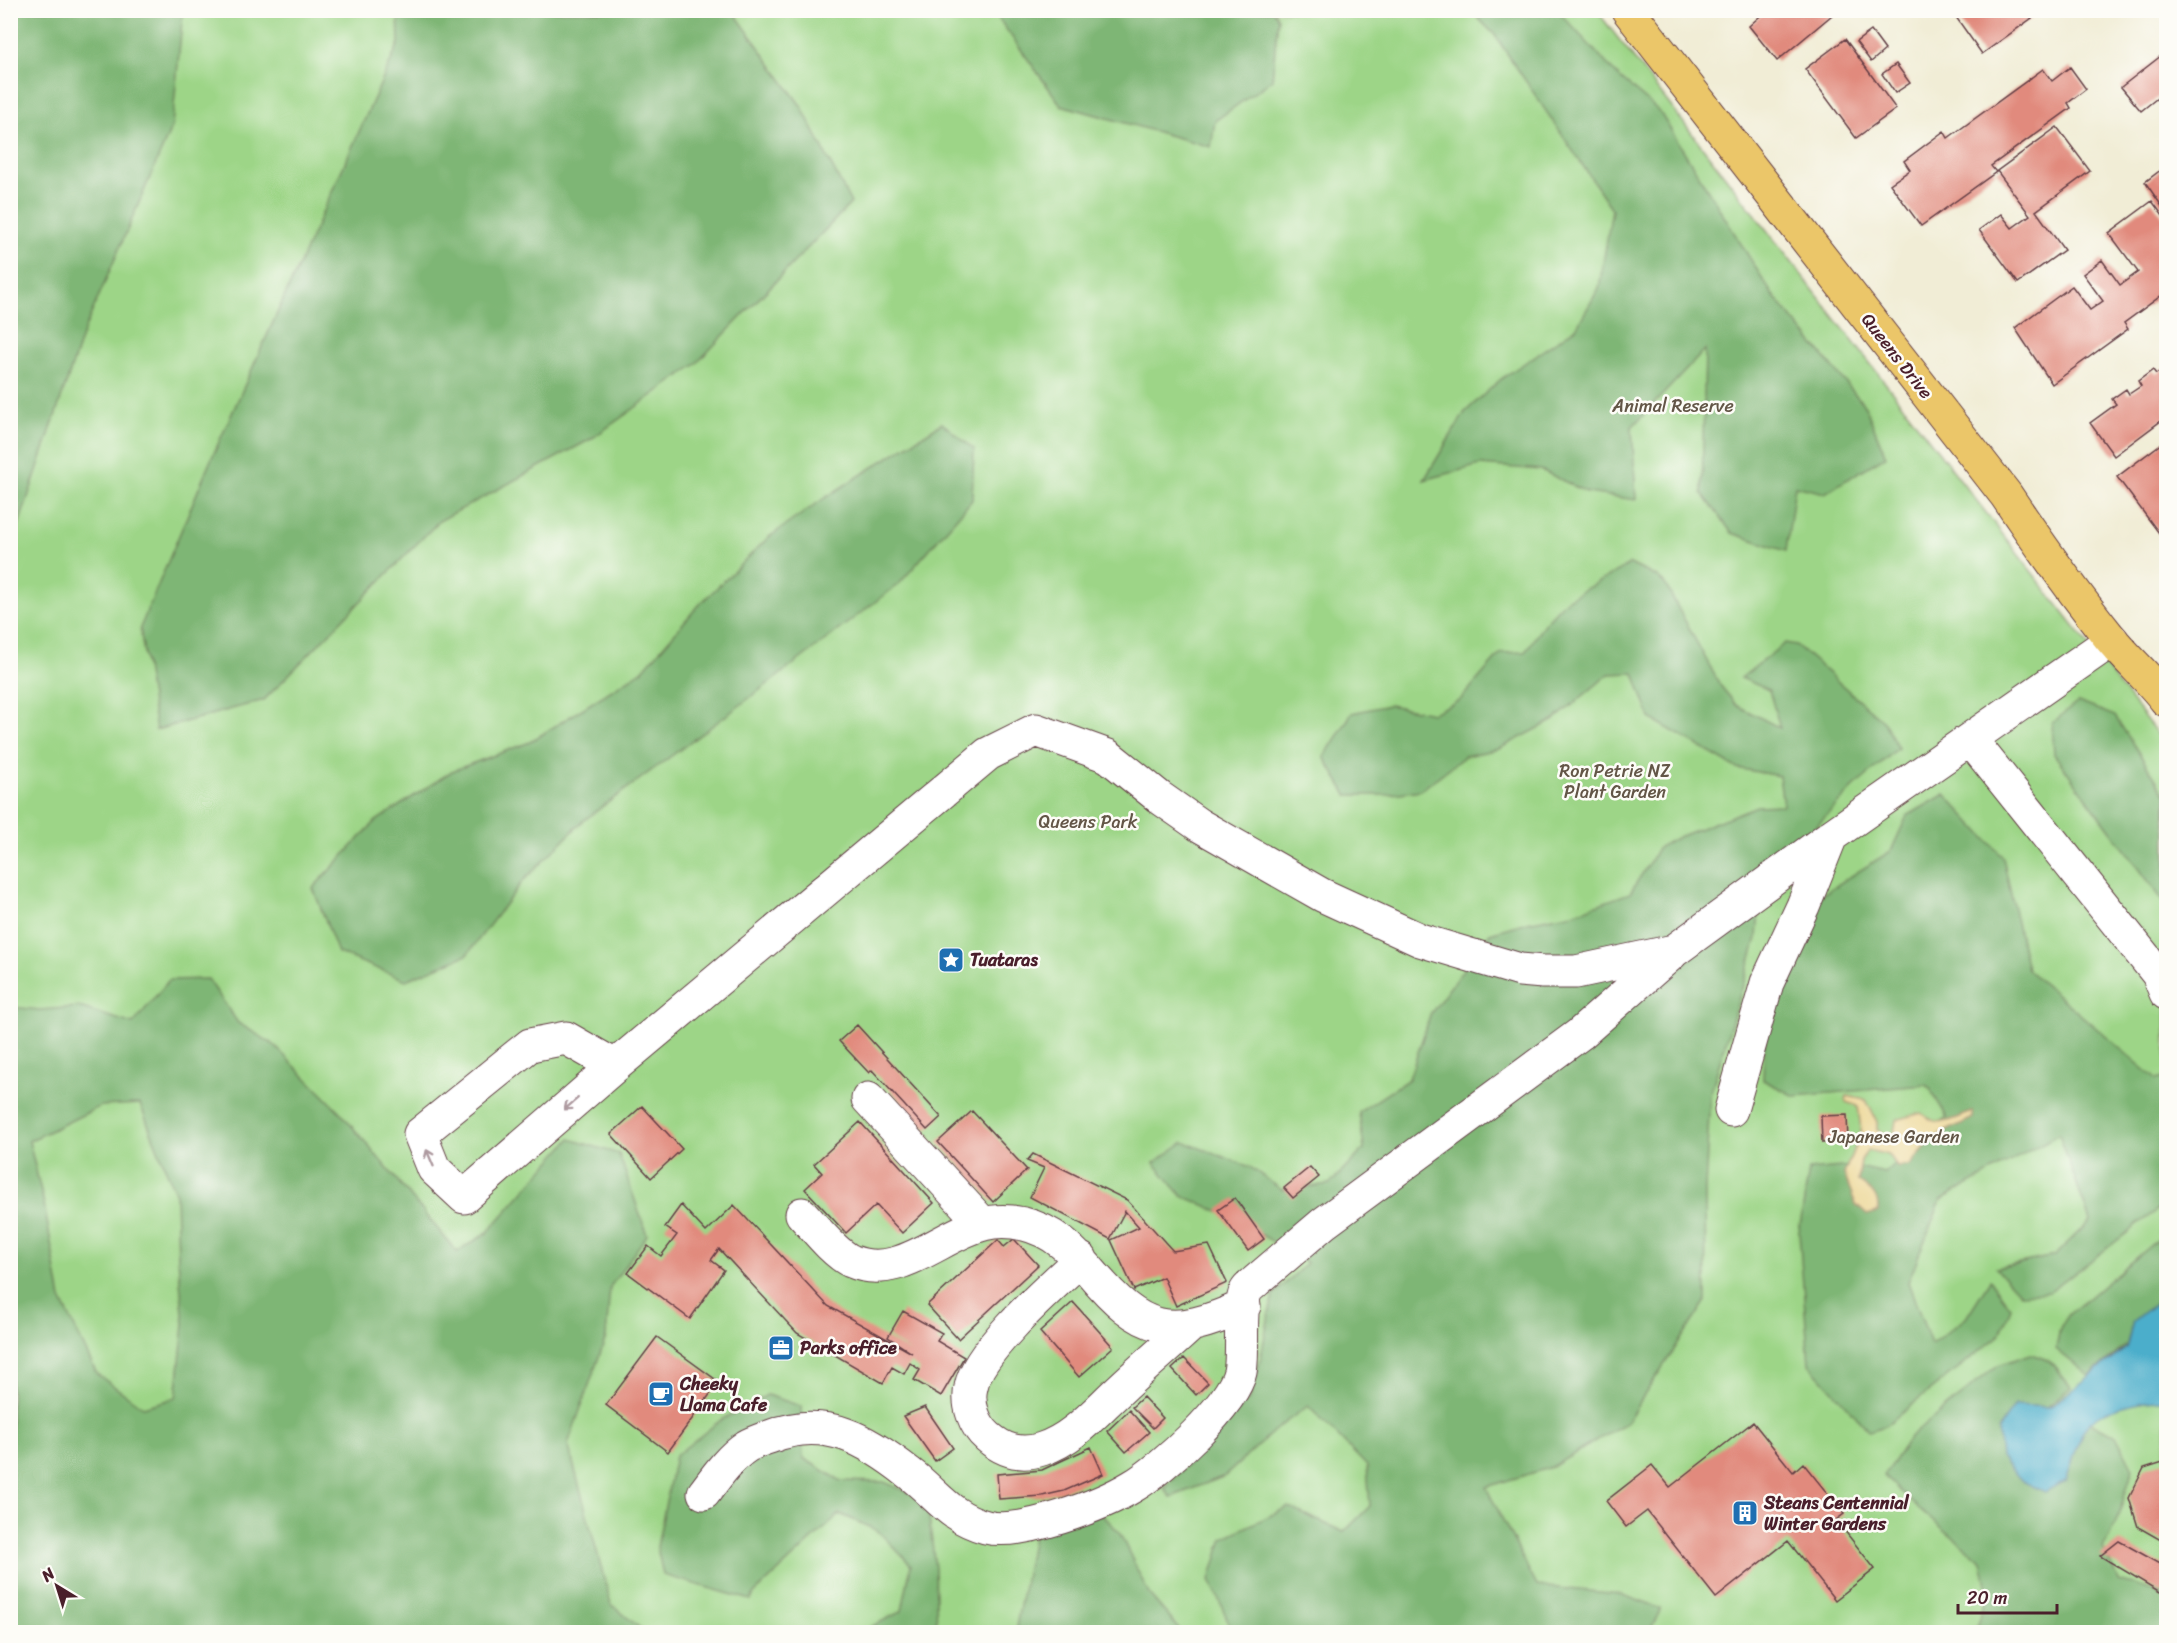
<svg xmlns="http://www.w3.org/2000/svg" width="2177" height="1643" viewBox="0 0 2177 1643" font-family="Sriracha,sans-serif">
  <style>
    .green { fill: #9dd587; stroke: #747a59; stroke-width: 1.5 }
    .forest { fill: #7eb674; stroke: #646a50; stroke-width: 1.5; fill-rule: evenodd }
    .sand { fill: #eeda9e; stroke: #9c7c64; stroke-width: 1.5 }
    .water { fill: #4baecb; stroke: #4a667b; stroke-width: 1.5 }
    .building { fill: #e18a7d }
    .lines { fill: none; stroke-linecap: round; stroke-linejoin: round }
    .minor-casing { stroke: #633e45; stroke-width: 35 }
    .major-casing { stroke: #633e45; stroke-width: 35 }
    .minor { stroke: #fff; stroke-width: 33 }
    .major { stroke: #ebc669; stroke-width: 33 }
    .oneway { stroke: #ae9aa0 }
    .labels { text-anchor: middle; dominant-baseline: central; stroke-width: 5; stroke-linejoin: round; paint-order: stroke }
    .street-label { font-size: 18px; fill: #4a1f2b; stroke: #fdfcf7 }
    .park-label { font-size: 18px; fill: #635647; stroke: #fdfcf7 }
    .poi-label { font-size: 18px; font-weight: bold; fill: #4a1f2b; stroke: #fdfcf7; text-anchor: start }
  </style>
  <rect width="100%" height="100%" fill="#fdfcf7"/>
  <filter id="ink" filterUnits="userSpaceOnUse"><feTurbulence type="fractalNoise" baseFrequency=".0167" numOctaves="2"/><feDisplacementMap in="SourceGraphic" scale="12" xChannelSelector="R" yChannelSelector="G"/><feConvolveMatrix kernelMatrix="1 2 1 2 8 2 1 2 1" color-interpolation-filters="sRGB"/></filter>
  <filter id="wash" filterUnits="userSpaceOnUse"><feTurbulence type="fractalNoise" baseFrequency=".008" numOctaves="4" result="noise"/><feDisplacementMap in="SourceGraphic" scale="24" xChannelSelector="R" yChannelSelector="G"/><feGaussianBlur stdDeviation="1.35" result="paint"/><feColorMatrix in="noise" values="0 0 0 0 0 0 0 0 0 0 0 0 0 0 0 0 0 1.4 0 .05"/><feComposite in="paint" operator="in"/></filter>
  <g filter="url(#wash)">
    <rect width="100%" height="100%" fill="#f1edd6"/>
    <!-- green -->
    <path class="green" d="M10,11h1587l569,734v887h-2155z"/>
    <!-- forest -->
    <path class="forest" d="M11,10l172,1 -11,115 -89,207 -72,215z
      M398,11h335l68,95 50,97 -156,162 -104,74 -152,82 -175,179 -108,30 -16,-102 70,-166 189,-419z
      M993,11h281l4,8 -6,61 -57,41 -4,26 -150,-42z
      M1471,11h87l61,66 40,34 113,183 93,112 21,50 -61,37 -30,-7 -9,65 -54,-18 -30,-40 3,-143 -73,77 4,73 -48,-7 -47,-23 -61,-5 -56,15 41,-68 36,-33 75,-51 23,-40 13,-79 -118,-175z
      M942,423l32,26 -2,51 -72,83 -165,126 -152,112 -61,61 -55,73 -61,25 -68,-27 -25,-65 63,-67 76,-50 78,-29 112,-71 55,-64 72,-70 57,-40z
      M1630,564l27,13 8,7 55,101 16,20 44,23 -11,-38 -28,-12 44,-35 11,2 88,77 14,26 -45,40 -63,65 -30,42 -3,43 -47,157 -5,93 1,113 -80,122 -74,44 -66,20 51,99 83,8 41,15 -12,23h-416l-23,-52 13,-42 65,-31 56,25 26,-26 -3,-40 -59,-60 -33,24 -50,46 -54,21 -7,-8 86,-91 10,-37 13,-66 34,-32 -74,-46 -51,-21 -28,-33 30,-21 66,25 32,23 48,-6 34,-35 -5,-37 50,-33 22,-66 59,-80 37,-11 47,-9 56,-20 29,-46 19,-10 79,-31 26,-1 -4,-29 -43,-8 -86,-50 -16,-45 -25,1 -55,46 -55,29 -34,7 -44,34 -36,5h-38l-23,-38 28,-44 37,-8 44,8 27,-13 41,-47 24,-1 19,-28 22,-24z
      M2078,702l37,14 51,79v110l-112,-151 -2,-31z
      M1945,794l58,63 24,112 130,111 9,-3v126l-116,89 -30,2 -24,-26 58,-12 36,-35 -31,-87 -118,66 -33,82 23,62 35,-26 24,-38 21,27 -11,28 -115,91 -16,5 -60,-67 -10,-132 10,-62 44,-4 32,7 62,-56 -18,-30 -4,-2 -131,11 -31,-16 3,-76 55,-109 70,-44 16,-35z
      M208,979l30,44 35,21 68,69 116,139 30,-19 83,-94 49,15 28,81 -37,52 -4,50 -38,107 43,160 34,28h-634v-625l29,3 39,-3 54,17 36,-44zM140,1104l36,91 2,64 6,65 -8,74 -33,9 -46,-33 -36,-75 -17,-95 -15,-63 72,-35z
      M2166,1232v86l-16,8 -61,50 -33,-27 4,-21 7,-12z
      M2031,1354l19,7 21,26 -39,33 53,-1 31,17 17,33 -17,54 -13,25 15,32 48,15v37h-189l-2,-3 14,-35 -7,-33 -65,-54 -33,-31 25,-38 89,-73z
      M767,1395l34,11 2,52 38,23 43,1 43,18 8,68 2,62 2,2h-78l41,-21 9,-46 -33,-34 -38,-17 -86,80 -3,6 -88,-25 -6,-28 18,-91 46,-36z
      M1078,1489l41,43 30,62 33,38h-163l-3,-5 21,-112z"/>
    <!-- sand -->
    <path class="sand" d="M1847,1096l19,4 11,22v8l16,8 3,-18 25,-7c19,16 30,7 51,-1l1,6 -39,19 -25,29 -12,1 -9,-12 -20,-5 -7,10 -3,21c12,9 21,14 20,31l-11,3 -11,-10 -12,-31 17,-43 -3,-25 -12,-4z"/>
    <!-- water -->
    <path class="water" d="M2166,1294v106c-22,-1 -67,8 -81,28 -6,8 -14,40 -19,52l-21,12 -23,-11 -21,-23 -3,-29 17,-24 35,2 76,-59 7,-27z"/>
    <g id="blocks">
      <!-- building -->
      <path class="building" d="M1767,10h71l-61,51 -28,-35z
        M1951,10h75l6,8 -50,36z
        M1871,31l14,19 -14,12 -15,-20z
        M1845,39l51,70 -40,29 -51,-69z
        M2166,52v39l-25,20 -20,-24z
        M1896,64l14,19 -15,10 -13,-19z
        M2070,67l16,22 -18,14 3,5 -80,58 5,6 -75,54 -31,-42 20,-14 -6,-9 40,-30 4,7 95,-69 9,12z
        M2057,127l33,44 -54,40 28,39 -46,33 -39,-53 22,-16 11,14 18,-13 -33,-44z
        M2166,166v46l-21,-30z
        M2152,201l14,19v72l-42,31 4,6 -76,55 -37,-56 57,-42 18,24 13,-9 -20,-27 19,-14 18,25 18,-13 -29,-39z
        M2166,367v50l-52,39 -24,-33 26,-19 -4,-5 14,-10 3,5 12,-8 -3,-5 15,-11 3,4z
        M2166,440v99l-1,2 -48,-64z
        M857,1025l84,92 -14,13 -55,-60 -3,3 -30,-32z
        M642,1106l40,43 -31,29 -40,-44z
        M972,1111l55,59 -34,32 -55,-60z
        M1847,1115l1,27 -26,1 -1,-27z
        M860,1122l74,81 -32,30 -26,-28 -30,28 -41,-44 17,-16 -8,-9z
        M1033,1154l94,46 46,51 36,-6 18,38 -51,23 -13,-29 -29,13 -23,-50 28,-13 -14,-16 -15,28 -80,-42 14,-29 -17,-7z
        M1310,1167l9,10 -26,21 -9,-10z
        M1235,1198l29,41 -16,12 -30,-41z
        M681,1205l25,27 28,-27 94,101 84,47 -24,-16 15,-26 39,22 -5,8 27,16 -23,39 -27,-16 6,-10 -10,-7 -6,11 -12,-7 -9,16 -86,-50 -78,-84 -8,11 13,10 -34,49 -62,-46 20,-27 13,10 16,-21 -12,-8z
        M1014,1239l24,26 -80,74 -31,-34 71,-65 6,7z
        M1073,1302l40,45 -34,30 -39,-45z
        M657,1337l62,45 -51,70 -62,-47z
        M1184,1358l24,25 -12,12 -24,-26z
        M1143,1397l20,21 -10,10 -21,-21z
        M925,1407l28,41 -18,13 -32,-45z
        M1129,1410l20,22 -23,20 -19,-21z
        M1753,1422l40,50 10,-9 41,51 -8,6 39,49 -40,31 -47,-59 -72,57 -69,-87 -21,16 -20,-26 46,-36 18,22z
        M1091,1447l12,27 -39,17 -22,5 -43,3 -2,-25 45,-4z
        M2166,1461v82l-28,-16 -9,-29 15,-30z
        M2119,1541l45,25 1,-10h1v34l-6,2 -60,-36z"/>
    </g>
  </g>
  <g filter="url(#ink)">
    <use href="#blocks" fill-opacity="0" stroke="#633e45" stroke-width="1.5"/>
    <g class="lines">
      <!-- minor casing -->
      <g class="minor-casing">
        <path id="minor" d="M1971,740l187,234 8,19
          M615,1066l-49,-28 -36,7 -110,89 14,35 30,28 151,-131 373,-312 48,-24 72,26 51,41 40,28 123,70 98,45 100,30 23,2h33l98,-21 157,-115 281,-196
          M868,1099l115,125
          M1731,1110l36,-127 36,-77 28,-70
          M802,1214c13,14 32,39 49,47 48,21 90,-27 133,-37 14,-4 26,-3 40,0 29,7 47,25 66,47 52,62 80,69 154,35
          M1081,1259c-28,26 -104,92 -110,128 -4,17 3,38 17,50 16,14 33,19 54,12 29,-9 52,-35 73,-55 24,-23 50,-45 75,-68
          M704,1493c12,-16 25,-35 43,-47 7,-4 17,-7 25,-10 54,-21 95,4 137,37 28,21 40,44 77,54 35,9 116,-22 147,-41 29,-17 100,-81 107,-114 4,-20 -2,-65 6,-81 2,-4 7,-7 10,-10l68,-58 256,-189 92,-81"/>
      </g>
      <!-- major casing -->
      <g class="major-casing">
        <path id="major" d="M1628,10l378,485c33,49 67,97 104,143 18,22 39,40 56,62"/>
      </g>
      <!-- minor -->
      <use href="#minor" class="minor"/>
      <!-- major -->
      <use href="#major" class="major"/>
    </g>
    <!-- one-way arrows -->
    <defs><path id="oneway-shaft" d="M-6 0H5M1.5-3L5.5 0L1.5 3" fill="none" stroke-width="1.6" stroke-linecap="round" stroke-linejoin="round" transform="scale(1.5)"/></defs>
    <g class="oneway">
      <use href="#oneway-shaft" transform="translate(571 1104) rotate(139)"/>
      <use href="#oneway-shaft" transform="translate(430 1158) rotate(-113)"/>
    </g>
  </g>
  <!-- icons -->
  <defs>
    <g id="sight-square" transform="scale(1.35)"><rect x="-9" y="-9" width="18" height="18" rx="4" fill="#1f6fb2" stroke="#fdfcf7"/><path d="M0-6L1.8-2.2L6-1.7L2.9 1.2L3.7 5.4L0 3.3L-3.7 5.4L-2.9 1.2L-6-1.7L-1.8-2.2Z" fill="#fff"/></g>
    <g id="office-square" transform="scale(1.35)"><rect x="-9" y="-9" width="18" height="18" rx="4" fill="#1f6fb2" stroke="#fdfcf7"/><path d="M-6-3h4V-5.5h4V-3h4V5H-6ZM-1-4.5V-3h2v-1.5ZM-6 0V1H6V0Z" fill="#fff"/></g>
    <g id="cafe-square" transform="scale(1.35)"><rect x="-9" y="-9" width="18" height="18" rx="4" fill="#1f6fb2" stroke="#fdfcf7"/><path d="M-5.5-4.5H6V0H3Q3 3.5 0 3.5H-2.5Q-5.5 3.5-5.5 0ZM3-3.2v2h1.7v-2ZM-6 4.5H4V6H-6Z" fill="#fff"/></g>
    <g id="building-square" transform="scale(1.35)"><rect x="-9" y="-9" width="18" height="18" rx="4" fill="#1f6fb2" stroke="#fdfcf7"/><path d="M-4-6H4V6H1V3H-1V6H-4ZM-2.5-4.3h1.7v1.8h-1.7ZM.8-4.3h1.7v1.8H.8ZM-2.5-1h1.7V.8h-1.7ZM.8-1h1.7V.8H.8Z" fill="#fff"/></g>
  </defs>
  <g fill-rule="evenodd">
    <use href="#sight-square" x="951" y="960"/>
    <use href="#office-square" x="781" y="1348"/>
    <use href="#cafe-square" x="661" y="1394"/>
    <use href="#building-square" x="1745" y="1513"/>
  </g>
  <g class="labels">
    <!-- street labels -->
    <g class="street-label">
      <text transform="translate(1897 356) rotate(52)">Queens Drive</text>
    </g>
    <!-- park labels -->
    <g class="park-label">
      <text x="1673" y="406">Animal Reserve</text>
      <text x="1615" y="771">Ron Petrie NZ<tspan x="1615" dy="21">Plant Garden</tspan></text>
      <text x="1088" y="822">Queens Park</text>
      <text x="1894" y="1137">Japanese Garden</text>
    </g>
    <!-- poi labels -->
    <g class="poi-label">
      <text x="970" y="960">Tuataras</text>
      <text x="800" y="1348">Parks office</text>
      <text x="680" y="1384">Cheeky<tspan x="680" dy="21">Llama Cafe</tspan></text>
      <text x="1764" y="1503">Steans Centennial<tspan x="1764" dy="21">Winter Gardens</tspan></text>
    </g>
  </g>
  <!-- margin -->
  <rect width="2177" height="1643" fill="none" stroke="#fdfcf7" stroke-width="36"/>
  <!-- north arrow -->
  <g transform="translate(57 1586) rotate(322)" stroke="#fdfcf7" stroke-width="4.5" paint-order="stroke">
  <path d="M0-4.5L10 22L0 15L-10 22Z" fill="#4a1f2b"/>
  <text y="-9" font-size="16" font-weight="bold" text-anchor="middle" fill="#4a1f2b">N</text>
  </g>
  <!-- scale -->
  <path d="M1958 1604v9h99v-9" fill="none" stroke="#4a1f2b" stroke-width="3"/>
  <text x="1967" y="1604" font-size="18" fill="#4a1f2b" stroke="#fdfcf7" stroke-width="4.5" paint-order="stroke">20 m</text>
</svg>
